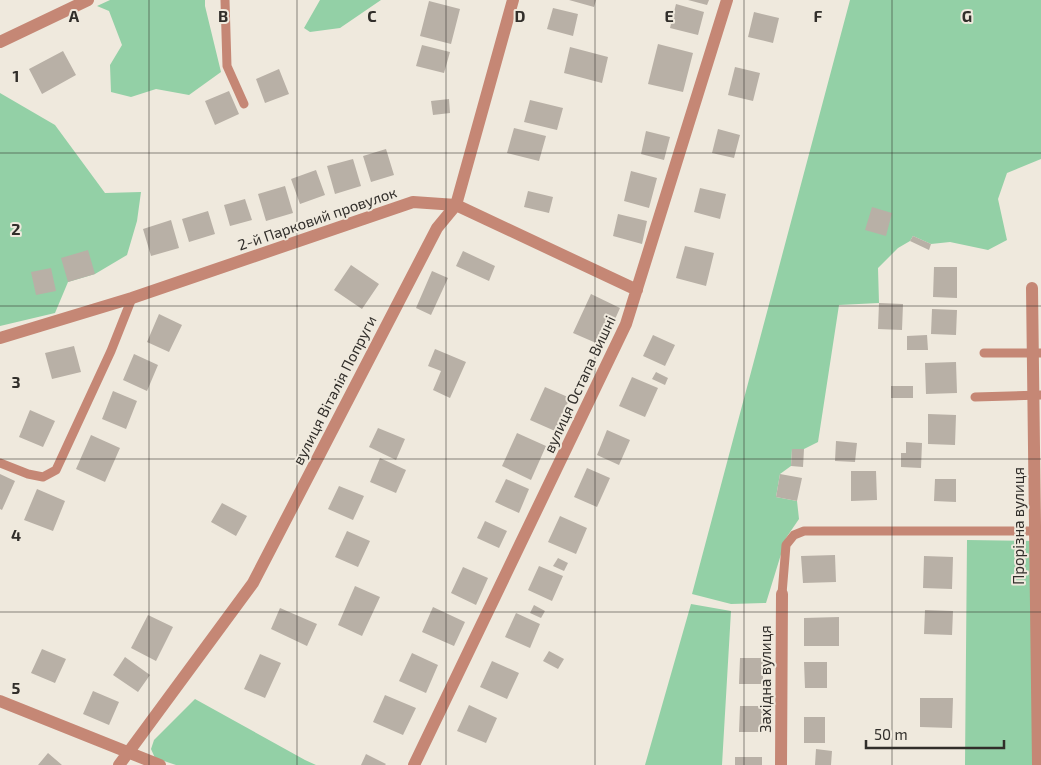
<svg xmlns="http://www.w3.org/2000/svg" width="1041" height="765" viewBox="0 0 1041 765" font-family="'Exo 2',sans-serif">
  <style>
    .green { fill: #93d0a6 }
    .building { fill: #b8b0a6 }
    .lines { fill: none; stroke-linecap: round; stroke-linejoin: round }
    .lane { stroke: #c58775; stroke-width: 9 }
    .street { stroke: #c58775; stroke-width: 12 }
    .grid { fill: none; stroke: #312e2a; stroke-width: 1; stroke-opacity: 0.55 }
    .labels { text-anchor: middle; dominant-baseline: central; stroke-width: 4; stroke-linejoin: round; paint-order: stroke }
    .street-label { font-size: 15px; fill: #312e2a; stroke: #efe9dd }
    .grid-label { font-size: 16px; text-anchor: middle; font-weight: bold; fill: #312e2a; stroke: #efe9dd; stroke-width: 4; stroke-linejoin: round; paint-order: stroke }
  </style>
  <rect width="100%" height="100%" fill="#efe9dd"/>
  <!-- green -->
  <path class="green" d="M110,0h95v6l16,66 -32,23 -33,-6 -25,8 -20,-5 -1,-27 12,-20 -13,-34 -12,-5z
    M320,0h61l-41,28 -30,4 -6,-4z
    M850,0h191v159l-34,14 -9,26 9,41 -19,10 -38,-8 -19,2 -18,-8 -3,5 -12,7 -20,20 1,35 -40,2 -21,137 -14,7h-12l-1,17 -11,8 -4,23 21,4 2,18 -13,19 -20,65 -35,1 -39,-10z
    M0,93l55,32 50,68 36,-1 -4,29 -10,34 -32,19 -27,8 -13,31 -55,13z
    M967,540l74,1v224h-76z
    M691,604l40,7 -9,154h-77z
    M195,699l110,61 11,5h-140l-21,-7 -4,-9 3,-9z"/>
  <!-- building -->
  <path class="building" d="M569,0h27l-2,7z
    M688,0h21l-2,5z
    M429,1l31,8 -9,35 -31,-8z
    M676,4l28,8 -6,23 -28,-7z
    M553,8l25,6 -5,22 -26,-7z
    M754,12l25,6 -6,25 -25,-6z
    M658,44l35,9 -10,39 -35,-8z
    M422,45l28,7 -6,21 -28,-7z
    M570,47l38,10 -6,26 -38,-10z
    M63,51l13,24 -34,19 -13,-25z
    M735,67l25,6 -7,28 -25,-6z
    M279,69l10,25 -24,9 -9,-24z
    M229,91l10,23 -24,11 -10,-24z
    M449,99l1,14 -17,2 -2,-14z
    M530,100l33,8 -6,22 -33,-8z
    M514,128l32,8 -7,25 -32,-8z
    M718,129l22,6 -6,23 -22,-5z
    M646,131l24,6 -6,23 -23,-6z
    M386,149l8,26 -23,7 -8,-26z
    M353,159l8,27 -26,8 -8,-28z
    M316,170l9,25 -25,9 -9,-25z
    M631,171l26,7 -8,30 -25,-7z
    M285,186l8,27 -27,8 -8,-27z
    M700,188l26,6 -6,25 -26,-7z
    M528,191l25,6 -4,16 -25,-6z
    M245,199l7,21 -22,6 -6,-21z
    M872,207l20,6 -6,23 -21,-6z
    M208,211l7,23 -26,8 -7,-23z
    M618,214l29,7 -5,23 -29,-8z
    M171,220l8,28 -28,8 -8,-27z
    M913,236l18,8 -2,6 -19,-9z
    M685,246l29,7 -8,33 -30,-8z
    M88,250l7,24 -27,8 -7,-24z
    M463,251l32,15 -6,15 -33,-15z
    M351,265l28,19 -17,25 -28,-19z
    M934,267h23v31l-24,-1z
    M51,268l5,23 -20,4 -5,-23z
    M432,271l16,7 -17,37 -15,-7z
    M591,294l29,14 -17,38 -30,-13z
    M879,303l24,1 -1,26 -24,-1z
    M932,309l25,1 -1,25 -25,-1z
    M159,314l23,11 -13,27 -22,-10z
    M653,335l22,10 -10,21 -22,-10z
    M927,335l1,15h-21v-14z
    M74,346l7,26 -29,7 -7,-26z
    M435,349l31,13 -16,36 -17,-8 8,-19 -13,-5z
    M134,354l24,11 -11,26 -24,-11z
    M956,362l1,31 -31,1 -1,-31z
    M656,372l12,6 -3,7 -13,-6z
    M632,377l26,11 -13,29 -26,-11z
    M891,386h22v12h-22z
    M545,387l25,11 -15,33 -25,-11z
    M113,391l24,10 -11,28 -24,-10z
    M30,410l25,11 -12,26 -24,-10z
    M928,414l28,1 -1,30 -27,-1z
    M378,428l27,11 -9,21 -27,-13z
    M607,430l23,10 -11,25 -22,-10z
    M517,433l29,13 -15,34 -29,-14z
    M91,435l29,13 -15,34 -29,-13z
    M836,441l21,2 -2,19 -20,-1z
    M906,442l16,1 -1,25 -20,-1v-14h5z
    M792,449h12l-1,18 -12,-1z
    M380,458l26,12 -10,23 -26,-11z
    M587,468l23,10 -13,29 -23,-10z
    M851,471h25l1,29 -26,1z
    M0,474l15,7 -13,29 -2,-1z
    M780,474l22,4 -5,23 -21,-4z
    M506,479l23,10 -10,24 -24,-11z
    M935,479h21v23l-22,-1z
    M339,486l25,10 -11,24 -25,-11z
    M37,489l28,12 -12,30 -29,-11z
    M222,503l25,13 -11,20 -25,-14z
    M560,516l27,12 -11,26 -28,-12z
    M485,521l22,10 -8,17 -22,-10z
    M347,531l23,10 -12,26 -23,-10z
    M835,555l1,27 -33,1 -2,-27z
    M924,556l29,1 -1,32 -29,-1z
    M558,558l10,5 -4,8 -11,-5z
    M539,566l24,10 -11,25 -24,-11z
    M463,567l25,11 -12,27 -25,-12z
    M355,586l25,11 -18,39 -24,-11z
    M534,605l11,6 -4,7 -11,-5z
    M433,607l32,15 -11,24 -32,-14z
    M280,608l37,16 -10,22 -36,-17z
    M925,610l28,1 -1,24 -28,-1z
    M516,613l24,11 -10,24 -25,-11z
    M148,615l25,12 -17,34 -25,-13z
    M839,617v29h-35v-28z
    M42,649l24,10 -11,24 -24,-10z
    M549,651l15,8 -6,10 -15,-8z
    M412,653l26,12 -12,28 -27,-12z
    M260,654l21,9 -16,35 -21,-9z
    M125,657l25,18 -12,17 -25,-17z
    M740,658h23v26h-24z
    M492,661l27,12 -12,26 -27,-12z
    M804,662h23v26h-22z
    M93,691l26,11 -10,23 -26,-11z
    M385,695l31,13 -13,27 -30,-13z
    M920,698h33l-1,30 -32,-1z
    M469,705l28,13 -11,25 -29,-12z
    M740,706h23v26h-24z
    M804,717h21v26h-21z
    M816,749l16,2 -1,14h-16z
    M48,753l14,12h-24z
    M366,754l20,10 -1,1h-24z
    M735,757h27v8h-27z"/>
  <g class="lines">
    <!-- lane -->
    <path class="lane" d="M225,0l2,66 17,38
      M984,353h57
      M975,397l66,-2
      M0,463l28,11 15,3 13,-7 55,-119 21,-53
      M782,594l4,-49 8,-10 10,-4h237"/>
    <!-- street -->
    <path class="street" d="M0,42l88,-42
      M1032,288l6,477
      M0,338l132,-40 281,-96 43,3 181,85
      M0,701l160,64
      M119,765l134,-182 184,-355 19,-23 57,-205
      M414,765l212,-441 101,-324
      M781,765l1,-171"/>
  </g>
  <!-- grid -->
  <path class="grid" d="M149,0v765M297,0v765M446,0v765M595,0v765M744,0v765M892,0v765M0,153h1041M0,306h1041M0,459h1041M0,612h1041"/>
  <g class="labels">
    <!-- street labels -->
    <g class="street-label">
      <text transform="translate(317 218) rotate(-19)">2-й Парковий провулок</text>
      <text transform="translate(579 384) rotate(-65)">вулиця Остапа Вишні</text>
      <text transform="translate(334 390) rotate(-63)">вулиця Віталія Попруги</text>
      <text transform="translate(1018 526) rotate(-90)">Прорізна вулиця</text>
      <text transform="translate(765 679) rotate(-90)">Західна вулиця</text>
    </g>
  </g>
  <g class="grid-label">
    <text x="74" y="22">A</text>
    <text x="223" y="22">B</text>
    <text x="372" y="22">C</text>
    <text x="520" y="22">D</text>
    <text x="669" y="22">E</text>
    <text x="818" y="22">F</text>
    <text x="967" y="22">G</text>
    <text x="16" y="82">1</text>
    <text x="16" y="235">2</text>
    <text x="16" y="388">3</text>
    <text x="16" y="541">4</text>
    <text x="16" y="694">5</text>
  </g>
  <!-- scale -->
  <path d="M866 740v8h138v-8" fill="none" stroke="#312e2a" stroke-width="2.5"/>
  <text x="874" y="740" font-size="15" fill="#312e2a" stroke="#efe9dd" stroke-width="4" paint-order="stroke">50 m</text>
</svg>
